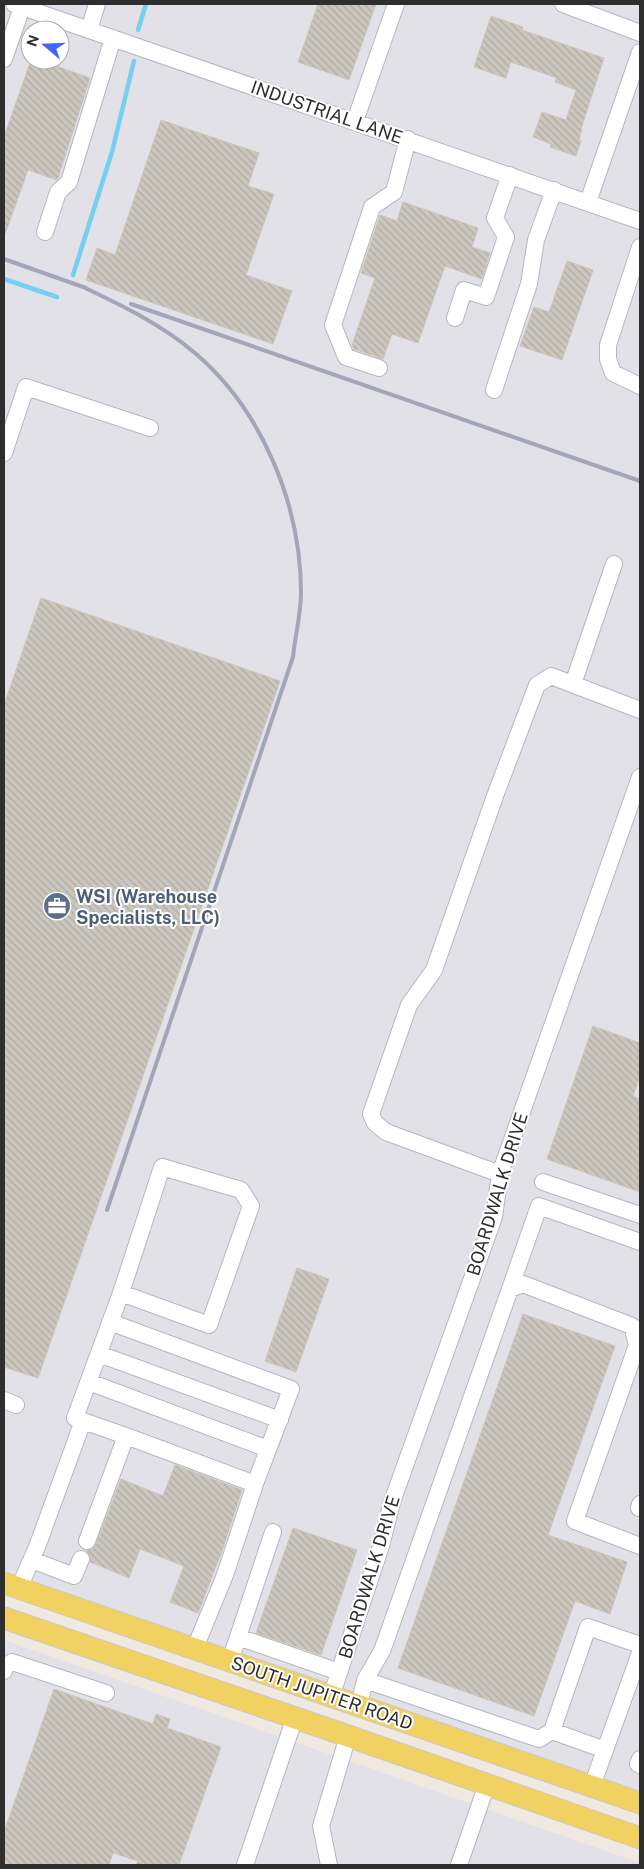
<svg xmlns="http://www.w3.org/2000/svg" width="644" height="1869" viewBox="0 0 644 1869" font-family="'Public Sans',sans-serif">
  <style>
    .industrial { fill: #e3e1e8; fill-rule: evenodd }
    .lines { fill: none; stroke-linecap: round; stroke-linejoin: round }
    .stream { stroke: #75cff0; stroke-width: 4.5 }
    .building { fill: url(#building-back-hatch); stroke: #cbc5ba }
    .minor-casing { stroke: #b4b7c1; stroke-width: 18 }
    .major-casing { stroke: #c9c9c9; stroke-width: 23 }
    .minor { stroke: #fff; stroke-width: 16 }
    .major { stroke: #f2d163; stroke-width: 21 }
    .rail { stroke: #a3a6b8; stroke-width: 4 }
    .labels { text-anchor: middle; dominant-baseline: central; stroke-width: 4; stroke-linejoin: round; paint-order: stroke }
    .street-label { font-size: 18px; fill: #2e2e2e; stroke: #fff }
    .service-label { font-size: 18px; font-weight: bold; fill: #4e5e75; stroke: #fff; text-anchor: start }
  </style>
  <defs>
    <pattern id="building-back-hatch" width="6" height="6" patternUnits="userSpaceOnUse" patternTransform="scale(1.25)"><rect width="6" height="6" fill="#cbc7bf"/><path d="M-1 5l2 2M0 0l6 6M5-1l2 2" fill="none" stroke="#afaba4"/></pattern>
  </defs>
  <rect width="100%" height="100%" fill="#efe9e1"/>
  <!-- industrial -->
  <path class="industrial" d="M4,4h636v1788l-442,-151 -194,-68zM30,30h30v30h-30z
    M4,1640l636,223v2h-636z"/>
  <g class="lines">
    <!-- stream -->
    <path class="stream" d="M138,30l8,-26
      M73,275l39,-123 22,-91
      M4,279l53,18"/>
  </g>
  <!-- building -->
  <path class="building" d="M318,4h58l-27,76 -51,-18z
    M491,16l32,11 -1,3 82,28 -23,71h1l-3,11 2,1 -5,15 -26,-9 1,-3 -18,-7 9,-25 24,8 10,-30 -21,-8 2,-4 -46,-16 -5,16 -32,-11z
    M31,60h8l51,18 -32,100 -1,2 -29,-10 -23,64h-1v-97z
    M161,120l98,33 -11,33 26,8 -28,81 46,16 -19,53 -187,-64 11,-32 18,7z
    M403,202l75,26 -6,19 18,6 -8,26 -37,-13 -27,77 -26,-9 -9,25 -29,-10 -2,-4 23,-67 -14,-5 19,-58 17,6z
    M567,261l26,9 -31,90 -42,-14 14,-39 15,5z
    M41,598l239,83 -242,697 -34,-11v-662z
    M593,1026l47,17v33l-7,20 7,3v93l-93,-33z
    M297,1268l32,11 -33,93 -31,-11z
    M523,1314l92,32 -67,189 79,27 -17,52 -35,-13 -41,115 -136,-48z
    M175,1465l67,25 -20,61 -24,62 -28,-11 14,-36 -44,-17 -11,29 -39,-16 1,-5 -5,-6 7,-2 3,-5 25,-65 42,17z
    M293,1528l64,22 -36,105 -65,-22z
    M54,1689l99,35 3,-10 14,5 -3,9 54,19 -42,118h-43l2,-4 -25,-8 -4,12h-105v-33z"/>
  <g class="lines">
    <!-- minor casing -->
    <g class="minor-casing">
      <path id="minor" d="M14,4l626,217
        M563,4l77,29
        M89,30l8,-26
        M4,59l18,-52
        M355,121l41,-117
        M588,202l52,-150
        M45,232l13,-40 11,-10 44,-144
        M640,247l-32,98v14l5,14 27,13
        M455,318l9,-28 22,7 20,-60 -11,-19 15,-43
        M379,368l-33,-11 -13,-32 39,-118 22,-15 14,-53
        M494,390l35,-106 7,-44 18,-50
        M4,453l22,-66 124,41
        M573,684l41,-120
        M500,1174l-114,-42 -11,-9 -4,-9 38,-109 25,-35 61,-174 42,-111 14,-9 89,34
        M543,1182l97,33
        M510,1289l29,-83 101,36
        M110,1322l181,67 -36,95 -30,91 -30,73
        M99,1354l181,66
        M89,1382l179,67
        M4,1400l12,5
        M83,1421l-8,-3 46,-125 88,32 42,-119 -10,-16 -79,-23 -41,126
        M126,1436l129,48
        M640,1504l-1,4h1
        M32,1560l42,16 7,-17
        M19,1588l18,-41 46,-126 43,15 -39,105
        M238,1637l101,35
        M230,1661l43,-129
        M4,1671l2,-5 6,-4 94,31
        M365,1680l174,59 13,-8 53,19
        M331,1697l50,-151 11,-44 102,-285 6,-43 140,-397
        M359,1706l6,-26 17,-29 128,-362 13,-5 109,42 5,19 -62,176 65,25
        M552,1731l36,-104 52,18
        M640,1759l-2,5 2,1
        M592,1786l48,-133
        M245,1865l50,-148
        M329,1865l-8,-39 27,-90
        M459,1865l28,-81"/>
    </g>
    <!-- major casing -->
    <g class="major-casing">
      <path id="major" d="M4,1583l636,220
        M4,1618l344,118 292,102"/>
    </g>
    <!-- minor -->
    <use href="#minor" class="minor"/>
    <!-- major -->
    <use href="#major" class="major"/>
    <!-- rail -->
    <path class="rail" d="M4,259l82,29
      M81,286c40,19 80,38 114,67 67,57 106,152 106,240 0,21 -6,43 -8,64l-186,553
      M131,304l509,177"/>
  </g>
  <!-- icons -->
  <defs>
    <g id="office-disc" transform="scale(1.4375)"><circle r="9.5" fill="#5c6f8a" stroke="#fff"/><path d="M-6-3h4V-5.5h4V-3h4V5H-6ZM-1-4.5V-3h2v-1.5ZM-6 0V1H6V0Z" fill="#fff"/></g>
  </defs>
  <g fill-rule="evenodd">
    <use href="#office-disc" x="57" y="906"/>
  </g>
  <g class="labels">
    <!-- street labels -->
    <g class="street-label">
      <text transform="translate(327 112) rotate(19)">INDUSTRIAL LANE</text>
      <text transform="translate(497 1194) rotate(-73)">BOARDWALK DRIVE</text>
      <text transform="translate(369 1577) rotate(-73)">BOARDWALK DRIVE</text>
      <text transform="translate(322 1693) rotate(19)">SOUTH JUPITER ROAD</text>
    </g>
    <!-- service labels -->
    <g class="service-label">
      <text x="76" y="896">WSI (Warehouse<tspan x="76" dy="21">Specialists, LLC)</tspan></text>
    </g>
  </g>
  <!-- border -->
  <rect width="644" height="1869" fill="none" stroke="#2e2e2e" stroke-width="10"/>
  <!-- north arrow -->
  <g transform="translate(45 45) rotate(289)"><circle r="24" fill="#ffffff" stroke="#ababab"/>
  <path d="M0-4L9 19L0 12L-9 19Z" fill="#4264fb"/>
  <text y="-8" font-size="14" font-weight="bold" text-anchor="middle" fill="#2e2e2e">N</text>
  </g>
</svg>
